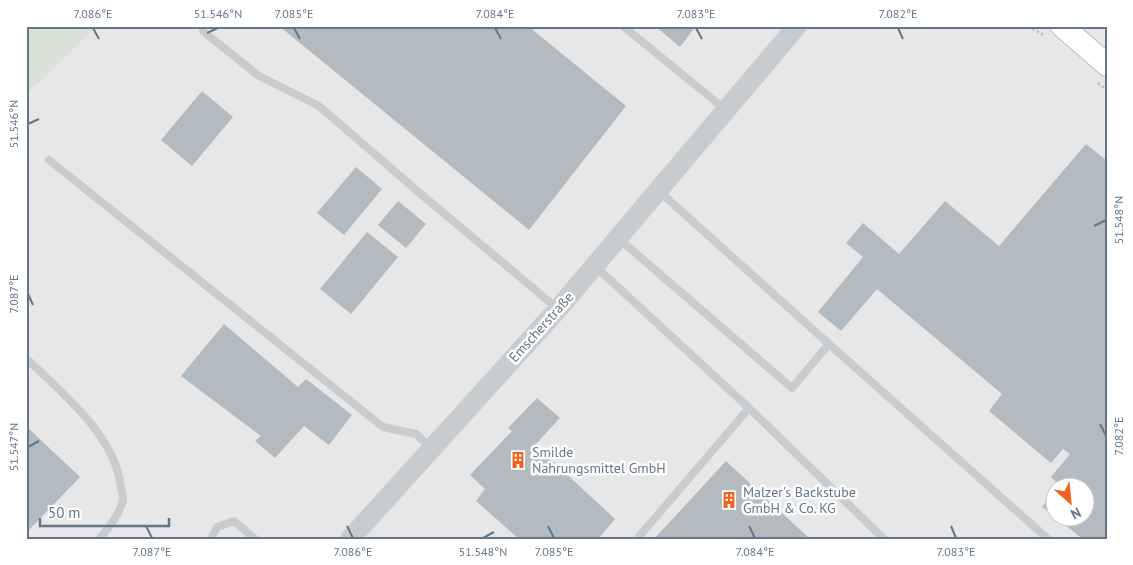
<svg xmlns="http://www.w3.org/2000/svg" width="1133" height="565" viewBox="0 0 1133 565" font-family="'PT Sans',sans-serif">
  <style>
    .built { fill: #e6e7e6; fill-rule: evenodd }
    .green { fill: #d9e1d6 }
    .building { fill: #b3bac0 }
    .lines { fill: none; stroke-linecap: round; stroke-linejoin: round }
    .secondary-casing { stroke: #babfc4; stroke-width: 24 }
    .path { stroke: #c1c3c6; stroke-width: 3; stroke-dasharray: 2.5 2.5; stroke-linecap: butt }
    .service { stroke: #c8cccf; stroke-width: 8 }
    .tertiary { stroke: #c8cccf; stroke-width: 20 }
    .secondary { stroke: #fff; stroke-width: 22 }
    .ticks { fill: none; stroke: #657689; stroke-width: 2 }
    .labels { text-anchor: middle; dominant-baseline: central; stroke-width: 5; stroke-linejoin: round; paint-order: stroke }
    .street-label { font-size: 14px; fill: #657689; stroke: #fff }
    .poi-label { font-size: 14px; fill: #657689; stroke: #fff; text-anchor: start }
    .neatline { fill: none; stroke: #657689; stroke-width: 2 }
    .ticks-label { font-size: 12px; text-anchor: middle; fill: #657689 }
  </style>
  <rect width="100%" height="100%" fill="#f8f8f5"/>
  <!-- built -->
  <path class="built" d="M97,26h1010v513h-1081v-444zM1056,488h30v30h-30z"/>
  <!-- green -->
  <path class="green" d="M26,26h71l-71,69z"/>
  <!-- building -->
  <path class="building" d="M279,26h249l98,80 -97,124z
    M655,26h41l-16,21z
    M202,91l31,26 -41,49 -31,-26z
    M1086,144l21,17v378h-24l-27,-21h30v-30h-29l2,-3 -8,-8 19,-23 -7,-5 -12,14 -62,-52 13,-17 -125,-105 -36,42 -23,-19 45,-55 -17,-14 17,-20 36,31 46,-53 54,45z
    M356,167l26,22 -38,46 -27,-22z
    M398,201l28,23 -20,24 -28,-23z
    M367,232l31,25 -47,57 -31,-25z
    M224,324l74,63 8,-8 46,36 -23,30 -25,-19 -29,32 -20,-17 6,-5 -80,-60z
    M537,398l23,20 -25,27 80,74 -17,20h-79l-43,-38 9,-12 -15,-14 42,-44 -4,-3z
    M26,426l54,51 -54,56z
    M726,461l84,78h-156z
    M1056,489v28l-14,-10z"/>
  <g class="lines">
    <!-- secondary casing -->
    <g class="secondary-casing">
      <path id="secondary" d="M1062,26l45,39"/>
    </g>
    <!-- path -->
    <path class="path" d="M1028,26l17,10
      M1098,83l9,7"/>
    <!-- service -->
    <path class="service" d="M201,26l3,6 55,44 60,30 103,89 136,114
      M623,26l103,84
      M49,160l334,267 33,7 15,14
      M618,238l174,150 37,-44 -170,-153
      M595,266l154,142
      M829,344l219,195
      M26,358c36,35 90,78 95,130 1,3 2,8 2,12 -3,13 -15,29 -24,39
      M211,539l6,-12 17,-6 21,18
      M637,539l112,-131 135,131"/>
    <!-- tertiary -->
    <path class="tertiary" d="M350,539l208,-230 239,-283"/>
    <!-- secondary -->
    <use href="#secondary" class="secondary"/>
  </g>
  <!-- ticks -->
  <path class="ticks" d="M93,28l6,11M294,28l6,11M495,28l6,11M696,28l6,11M898,28l5,11M207,33l11,-5M28,124l11,-5M1094,226l12,-6M28,294l5,11M1100,424l6,12M28,447l11,-6M146,526l6,12M347,526l6,12M548,526l6,12M749,526l6,12M951,526l5,12M483,538l11,-6"/>
  <!-- icons -->
  <defs>
    <g id="building-bare" transform="scale(1.35)"><path d="M-4-6H4V6H1V3H-1V6H-4ZM-2.5-4.3h1.7v1.8h-1.7ZM.8-4.3h1.7v1.8H.8ZM-2.5-1h1.7V.8h-1.7ZM.8-1h1.7V.8H.8Z" fill="#f2601c" stroke="#fff" stroke-width="2.5" paint-order="stroke"/></g>
  </defs>
  <g fill-rule="evenodd">
    <use href="#building-bare" x="518" y="460"/>
    <use href="#building-bare" x="729" y="500"/>
  </g>
  <g class="labels">
    <!-- street labels -->
    <g class="street-label">
      <text transform="translate(541 327) rotate(-48)">Emscherstraße</text>
    </g>
    <!-- poi labels -->
    <g class="poi-label">
      <text x="532" y="452">Smilde<tspan x="532" dy="16">Nahrungsmittel GmbH</tspan></text>
      <text x="743" y="492">Malzer's Backstube<tspan x="743" dy="16">GmbH &amp; Co. KG</tspan></text>
    </g>
  </g>
  <!-- border -->
  <rect width="1133" height="565" fill="none" stroke="#ffffff" stroke-width="55"/>
  <!-- north arrow -->
  <g transform="translate(1070 502) rotate(153)"><circle r="24" fill="#ffffff" stroke="#c1c8d0"/>
  <path d="M0-4L9 19L0 12L-9 19Z" fill="#f2601c"/>
  <text y="-8" font-size="14" font-weight="bold" text-anchor="middle" fill="#657689">N</text>
  </g>
  <!-- scale -->
  <path d="M40 518v8h129v-8" fill="none" stroke="#657689" stroke-width="2.5"/>
  <text x="48" y="518" font-size="15" fill="#657689" stroke="#ffffff" stroke-width="4" paint-order="stroke">50 m</text>
  <rect x="28" y="28" width="1078" height="510" class="neatline"/>
  <g class="ticks-label">
    <text x="93" y="18">7.086°E</text>
    <text x="218" y="18">51.546°N</text>
    <text x="294" y="18">7.085°E</text>
    <text x="495" y="18">7.084°E</text>
    <text x="696" y="18">7.083°E</text>
    <text x="898" y="18">7.082°E</text>
    <text transform="translate(14 124) rotate(-90)" y="4">51.546°N</text>
    <text transform="translate(1119 220) rotate(-90)" y="4">51.548°N</text>
    <text transform="translate(14 294) rotate(-90)" y="4">7.087°E</text>
    <text transform="translate(1119 436) rotate(-90)" y="4">7.082°E</text>
    <text transform="translate(14 447) rotate(-90)" y="4">51.547°N</text>
    <text x="152" y="556">7.087°E</text>
    <text x="353" y="556">7.086°E</text>
    <text x="483" y="556">51.548°N</text>
    <text x="554" y="556">7.085°E</text>
    <text x="755" y="556">7.084°E</text>
    <text x="956" y="556">7.083°E</text>
  </g>
</svg>
